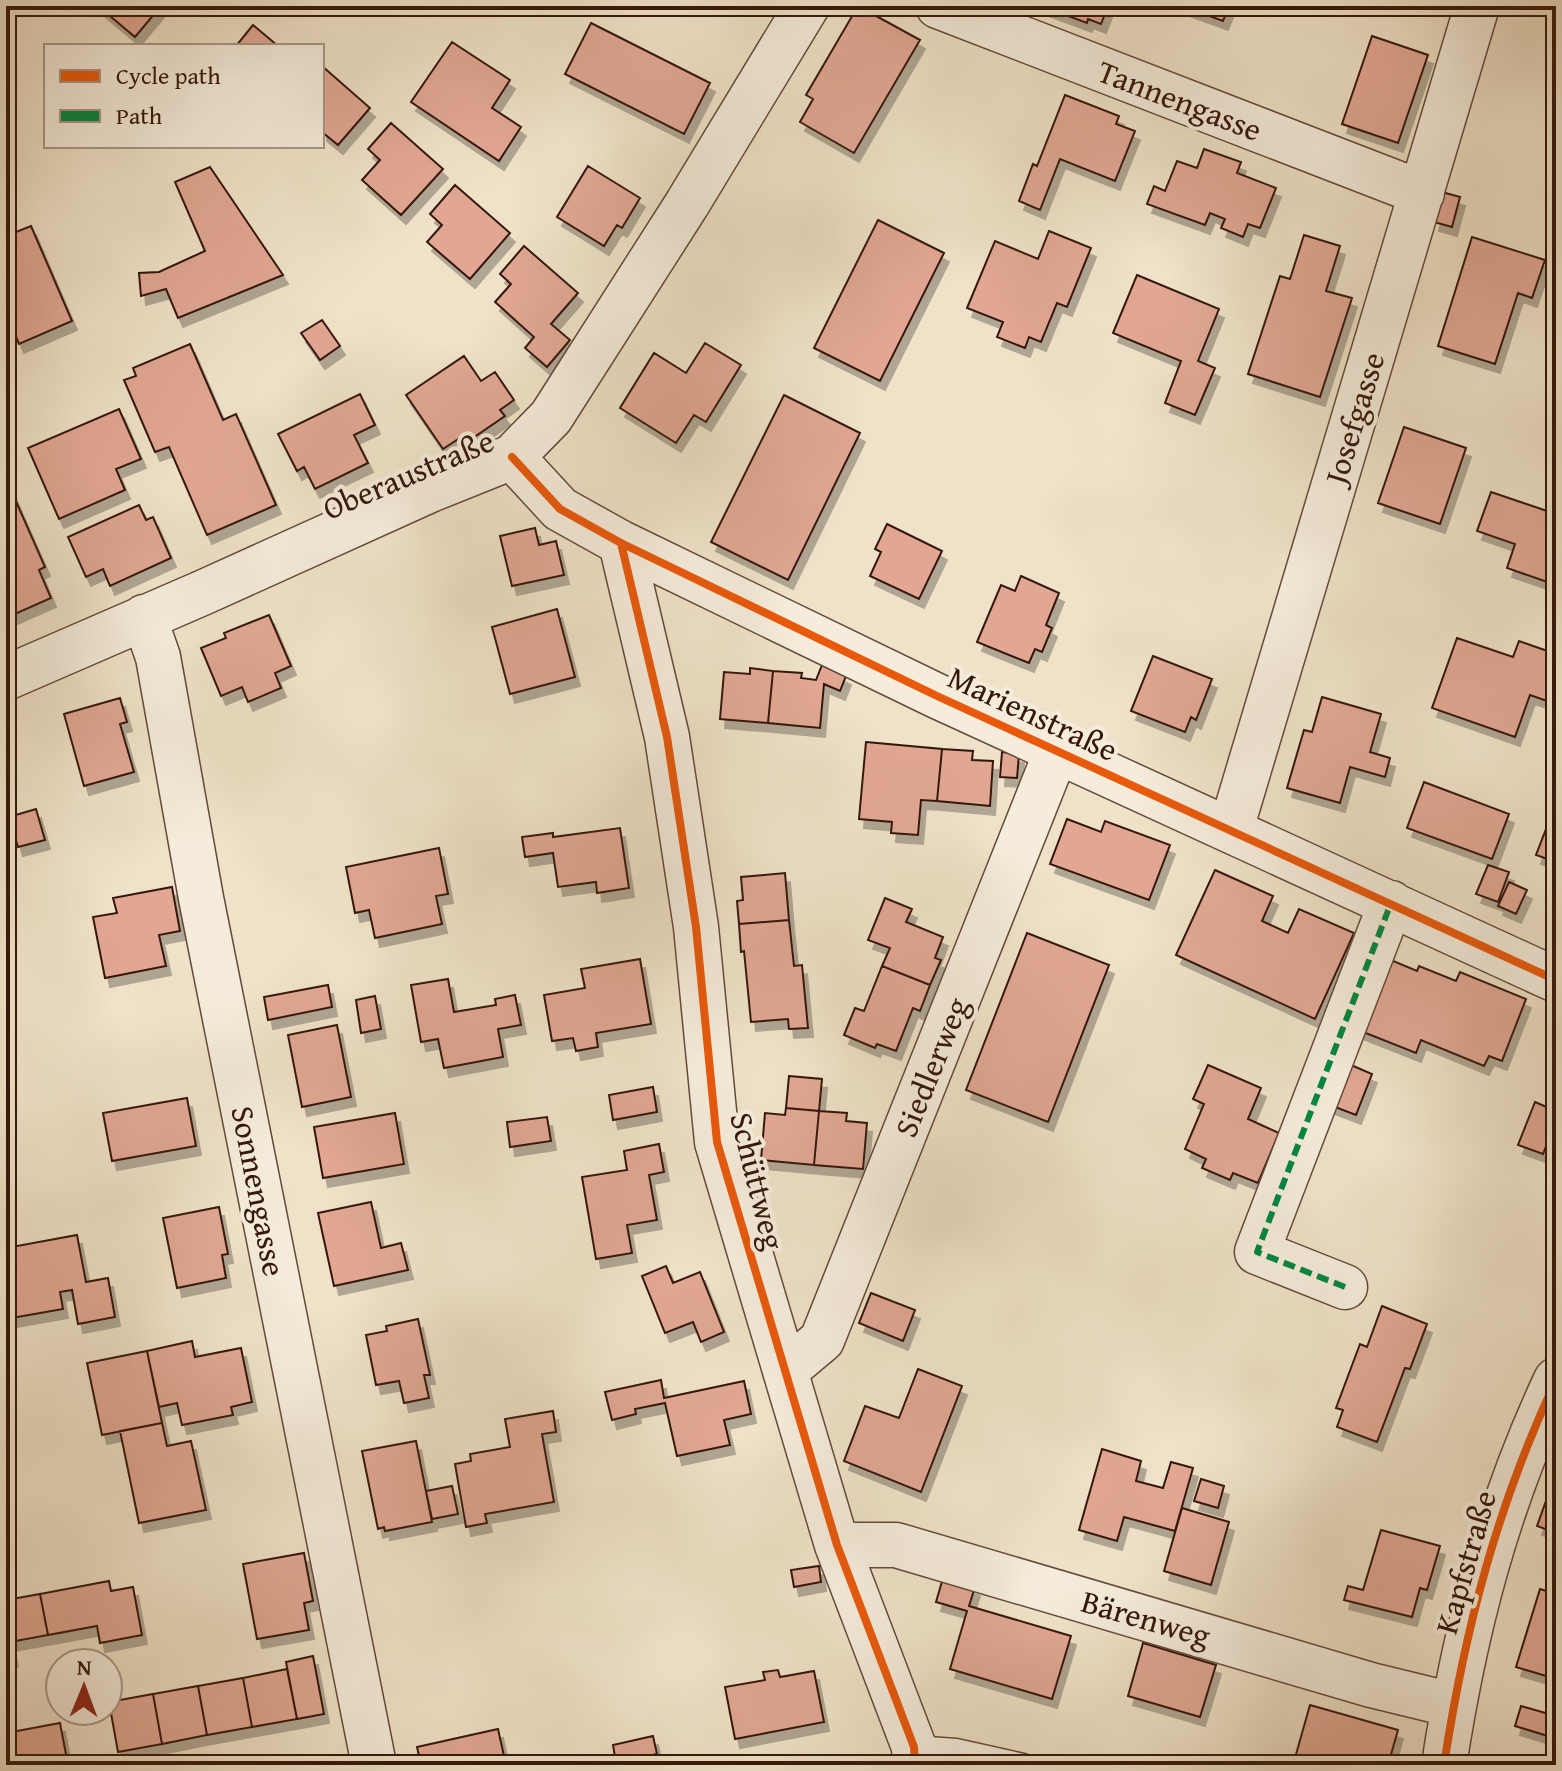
<svg xmlns="http://www.w3.org/2000/svg" width="1562" height="1771" viewBox="0 0 1562 1771" font-family="'Gentium Book Plus',serif">
  <style>
    .building { fill: #e1a793; stroke: #35180b; stroke-width: 2; filter: url(#shadow) }
    .lines { fill: none; stroke-linecap: round; stroke-linejoin: round }
    .service-casing { stroke: #644a3a; stroke-width: 25 }
    .minor-casing { stroke: #644a3a; stroke-width: 47 }
    .service { stroke: #f5ecdb; stroke-width: 22 }
    .minor { stroke: #f5ecdb; stroke-width: 44 }
    .quiet { stroke: #00873e; stroke-width: 6; stroke-dasharray: 12 6; stroke-linecap: butt }
    .cycleway-casing { stroke: #f5ecdb; stroke-width: 13 }
    .cycleway { stroke: #e8590c; stroke-width: 8 }
    .labels { text-anchor: middle; dominant-baseline: central; stroke-width: 8; stroke-linejoin: round; paint-order: stroke }
    .street-label { font-size: 32px; fill: #35180b; stroke: #f5ecdb }
  </style>
  <defs>
    <filter id="shadow"><feDropShadow dx="5" dy="9" stdDeviation="0" flood-color="#0004"/></filter>
  </defs>
  <rect width="100%" height="100%" fill="#efe2c8"/>
  <filter id="stains"><feTurbulence type="fractalNoise" baseFrequency=".0025" numOctaves="4"/><feColorMatrix values="0 0 0 0 .2 0 0 0 0 .09 0 0 0 0 .02 0 0 0 .5 -.17"/></filter>
  <radialGradient id="worn" r=".72"><stop offset=".6" stop-color="#630" stop-opacity="0"/><stop offset="1" stop-color="#630" stop-opacity=".3"/></radialGradient>
  <!-- building -->
  <path class="building" d="M98,6h63l-26,31z
    M858,6l62,34 -66,113 -54,-31 13,-23 -7,-4z
    M1041,6h67l-7,18 -13,-5 -1,4z
    M1182,6h47l-6,15z
    M591,23l119,60 -26,51 -119,-60z
    M253,25l25,21h-42z
    M1372,36l56,19 -30,88 -56,-19z
    M452,42l58,38 -18,28 29,19 -22,34 -88,-59z
    M322,66l48,42 -32,37 -16,-13z
    M1065,95l54,21 -3,8 19,7 -20,50 -55,-22 -20,51 -21,-9 14,-37 4,2z
    M391,123l52,46 -42,46 -39,-35 18,-20 -12,-11z
    M1204,149l37,13 -4,11 39,15 -16,40 -12,-4 -5,13 -22,-9 4,-9 -15,-6 -5,12 -58,-21 7,-18 11,5 12,-30 20,7z
    M588,166l52,32 -18,30 -5,-3 -13,21 -47,-29z
    M210,167l73,108 -105,43 -12,-29 -25,7 -2,-23 20,-1 46,-21 -30,-69z
    M455,185l55,48 -40,46 -43,-37 15,-17 -12,-11z
    M1442,192l18,5 -8,30 -18,-5z
    M878,220l66,33 -64,128 -66,-33z
    M31,226l41,95 -53,23 -13,-32v-76z
    M1049,231l42,17 -24,59 -10,-4 -16,39 -12,-5 -4,11 -28,-11 6,-15 -36,-14 28,-67 43,18z
    M1304,235l36,11 -14,45 26,7 -32,99 -72,-23 32,-98 10,3z
    M1472,237l73,23 -13,38 -14,-5 -23,71 -57,-18z
    M524,246l54,47 -27,31 19,16 -23,27 -22,-19 9,-11 -39,-35 16,-18 -11,-10z
    M1137,275l82,34 -21,52 17,7 -20,47 -30,-12 16,-42 -68,-28z
    M322,320l18,26 -20,14 -19,-27z
    M705,343l36,22 -35,57 -12,-7 -18,28 -56,-35 34,-55 32,20z
    M190,344l33,76 13,-6 40,91 -69,30 -38,-88 -14,5 -31,-72 12,-4 -3,-8z
    M464,356l17,25 14,-9 19,28 -14,10 5,6 -38,26 -4,-6 -20,13 -37,-54z
    M360,394l15,31 -21,10 14,28 -53,26 -11,-22 -7,4 -19,-37z
    M784,395l76,38 -72,147 -77,-38z
    M119,409l22,50 -25,10 9,21 -66,29 -31,-71z
    M1404,427l62,21 -26,76 -62,-21z
    M11,490l34,77 -6,3 12,28 -45,20v-126z
    M1491,492l65,22v71l-49,-17 8,-24 -38,-13z
    M139,505l7,15 7,-3 18,41 -61,28 -7,-17 -17,8 -18,-40z
    M887,524l55,27 -23,48 -49,-23 11,-24 -6,-3z
    M535,528l4,17 17,-4 8,34 -52,11 -12,-50z
    M1021,576l38,17 -13,32 6,3 -10,24 -7,-3 -6,14 -52,-21 24,-57 14,6z
    M557,609l18,68 -65,17 -18,-67z
    M269,615l22,51 -16,7 6,15 -33,14 -6,-15 -21,9 -20,-48 25,-10 -2,-5z
    M1457,638l56,19 6,-16 37,13v21l-9,26 -17,-6 -15,42 -83,-29z
    M1153,656l59,23 -16,41 -5,-3 -6,15 -54,-21z
    M822,665l24,11 -6,15 -16,-7 -4,44 -52,-5 5,-52 29,2 -1,5 15,2z
    M750,668l23,3 -5,52 -48,-4 4,-47 26,2z
    M1322,697l59,17 -11,38 20,6 -5,19 -35,-10 -10,36 -53,-15 17,-58 8,2z
    M120,698l7,24 -7,2 14,48 -50,14 -20,-72z
    M866,742l76,7 -5,52 -16,-1 -3,35 -27,-2 1,-11 -33,-3z
    M942,749l31,2 -1,9 21,1 -3,45 -53,-5z
    M1002,752l17,2 -2,24 -17,-1z
    M1424,782l85,32 -17,45 -85,-31z
    M36,809l9,31 -27,7 -9,-30z
    M1067,819l34,13 4,-11 65,24 -21,55 -99,-36z
    M1548,824l8,2v36l-20,-7z
    M620,828l9,60 -32,5 -1,-11 -38,5 -5,-34 -28,4 -3,-20 31,-4v4z
    M439,848l9,46 -12,2 6,28 -67,14 -6,-28 -14,3 -9,-46z
    M1488,865l21,7 -11,30 -22,-8z
    M1215,870l58,26 -11,25 26,12 11,-24 55,24 -39,86 -139,-64z
    M785,873l4,47 -50,4 -2,-23 6,-1 -2,-23z
    M1509,882l18,8 -11,24 -18,-8z
    M172,887l8,44 -21,4 7,31 -61,12 -12,-61 24,-4 -4,-15z
    M885,898l27,11 -6,13 37,15 -8,21 6,2 -11,25 -48,-19 8,-18 -22,-8z
    M789,920l5,46 8,-1 6,63 -19,1 -1,-10 -37,3 -7,-71 -3,1 -2,-28z
    M1027,933l82,32 -61,157 -82,-32z
    M1386,958l31,13 2,-5 37,15 4,-9 66,27 -24,62 -13,-5 -5,10 -63,-26 -5,13 -58,-23z
    M640,959l11,65 -55,9 2,14 -22,4 -3,-13 -21,3 -8,-46 41,-7 -4,-19z
    M882,966l48,19 -10,26 -7,-3 -17,43 -19,-7 -2,4 -31,-13 11,-27 9,3z
    M448,979l6,33 42,-7 -1,-6 20,-4 6,30 -23,4 5,28 -59,11 -6,-29 -17,3 -10,-57z
    M328,985l4,22 -64,13 -4,-23z
    M375,996l6,33 -20,4 -5,-33z
    M337,1025l14,72 -49,10 -14,-72z
    M1344,1062l28,12 -16,41 -29,-11z
    M1208,1065l53,23 -13,31 31,14 -21,50 -25,-10 -3,7 -28,-12 4,-9 -21,-10 19,-45 -11,-5z
    M789,1076l33,3 -3,32 -33,-3z
    M653,1087l4,25 -44,8 -4,-25z
    M187,1098l9,48 -84,15 -9,-48z
    M1535,1102l21,9v10l-13,33 -25,-9z
    M786,1108l33,3 -5,54 -53,-5 4,-47 20,2z
    M819,1111l28,2 -1,8 21,2 -4,46 -49,-4z
    M395,1113l9,51 -81,14 -9,-51z
    M547,1117l4,24 -41,6 -3,-25z
    M659,1144l5,28 -15,3 8,45 -30,5 5,28 -36,6 -14,-82 45,-7 -3,-19z
    M371,1202l10,46 20,-5 7,27 -74,16 -16,-73z
    M219,1207l9,47 -6,1 4,23 -49,10 -14,-70z
    M77,1235l9,47 22,-4 7,39 -37,7 -6,-34 -12,2 3,17 -57,10v-71z
    M666,1266l7,17 27,-11 24,60 -23,10 -8,-20 -28,11 -23,-57z
    M871,1293l44,17 -12,31 -44,-18z
    M1382,1306l45,18 -17,45 -5,-1 -28,74 -40,-15 6,-17 -7,-2 24,-64 7,3z
    M418,1319l12,56h-6l5,23 -25,5 -5,-22 -23,4 -10,-50 21,-4 -1,-5z
    M192,1341l3,16 46,-9 11,54 -21,5 2,8 -51,10 -5,-22 -18,4 -12,-56z
    M147,1351l15,72 -60,12 -15,-72z
    M918,1369l44,17 -41,106 -77,-31 21,-55 34,12z
    M661,1380l3,18 80,-17 7,33 -27,6 6,25 -53,11 -12,-53 -30,6 1,5 -24,6 -7,-28z
    M553,1411l3,21 -14,2 12,68 -69,12 2,9 -21,4 -11,-63 16,-3 -1,-7 40,-7 -5,-28z
    M162,1423l5,23 24,-5 15,69 -67,13 -19,-92z
    M416,1441l16,81 -47,9 -1,-4 -6,2 -16,-78z
    M1102,1449l39,12 -5,20 27,7 8,-26 22,6 -18,63 -51,-14 -7,24 -38,-11z
    M1556,1473v60l-19,-7z
    M1201,1479l23,7 -6,22 -24,-7z
    M452,1486l6,28 -26,5 -6,-28z
    M1182,1508l47,14 -18,63 -47,-14z
    M1381,1530l59,16 -13,44 -7,-2 -8,29 -68,-17 4,-14 15,4z
    M304,1553l9,48 -9,2 5,27 -52,9 -14,-75z
    M819,1566l2,16 -27,5 -3,-17z
    M943,1578l32,9 -6,19 102,30 -19,63 -102,-30 17,-58 -31,-9z
    M109,1581l2,10 22,-4 9,48 -42,8 -3,-17 -49,9 -8,-41z
    M1540,1589l16,5v85l-40,-12z
    M40,1594l8,41 -38,7 3,16 -7,1v-59z
    M1143,1643l73,22 -16,52 -72,-21z
    M313,1656l11,58 -27,5 -11,-57z
    M287,1669l10,50 -45,8 -9,-49z
    M778,1670l2,7 34,-6 10,51 -89,17 -10,-52 40,-7 -2,-8z
    M243,1678l9,49 -45,8 -9,-49z
    M198,1686l9,49 -45,9 -9,-50z
    M153,1694l9,50 -44,8 -9,-50z
    M1310,1705l88,25 -10,35h-95z
    M1521,1706l35,10 -3,17h3v32h-13l8,-28 -36,-11z
    M60,1723l8,42h-62v-32z
    M498,1729l8,36h-85l-4,-18z
    M653,1736l4,18 -41,9 -3,-18z"/>
  <g class="lines">
    <!-- service casing -->
    <g class="service-casing">
      <path id="service" d="M914,1747l42,3 67,15"/>
    </g>
    <!-- minor casing -->
    <g class="minor-casing">
      <path id="minor" d="M938,6l484,187
        M512,457l48,52 61,34 316,153 619,284
        M621,543l46,194 29,190 21,215 120,403 77,202 1,18
        M144,617l14,40 43,241 173,867
        M6,678l196,-85 228,-103 82,-33 39,-40 136,-213 120,-198
        M1231,829l246,-823
        M1345,1287l-88,-35 134,-349
        M785,1371l37,-31 235,-590
        M837,1545h59l475,140 82,20
        M1444,1765c21,-137 53,-259 112,-385"/>
    </g>
    <!-- service -->
    <use href="#service" class="service"/>
    <!-- minor -->
    <use href="#minor" class="minor"/>
    <!-- quiet -->
    <path class="quiet" d="M1345,1287l-88,-35 134,-349"/>
    <!-- cycleway casing -->
    <g class="cycleway-casing">
      <path id="cycleway" d="M512,457l48,52 61,34 316,153 619,284
        M621,543l46,194 29,190 21,215 120,403 77,202 1,18
        M1444,1765c21,-137 53,-259 112,-385"/>
    </g>
    <!-- cycleway -->
    <use href="#cycleway" class="cycleway"/>
  </g>
  <g class="labels">
    <!-- street labels -->
    <g class="street-label">
      <text transform="translate(1180 100) rotate(21)">Tannengasse</text>
      <text transform="translate(1354 418) rotate(-73)">Josefgasse</text>
      <text transform="translate(408 474) rotate(-23)">Oberaustraße</text>
      <text transform="translate(1033 713) rotate(25)">Marienstraße</text>
      <text transform="translate(931 1067) rotate(-68)">Siedlerweg</text>
      <text transform="translate(758 1181) rotate(76)">Schüttweg</text>
      <text transform="translate(259 1191) rotate(79)">Sonnengasse</text>
      <text transform="translate(1465 1562) rotate(-74)">Kapfstraße</text>
      <text transform="translate(1146 1618) rotate(16)">Bärenweg</text>
    </g>
  </g>
  <!-- margin -->
  <rect width="1562" height="1771" fill="none" stroke="#efe2c8" stroke-width="32"/>
  <rect x="8" y="8" width="1546" height="1755" fill="none" stroke="#35180b" stroke-width="4"/>
  <rect x="16" y="16" width="1530" height="1739" fill="none" stroke="#35180b" stroke-width="2"/>
  <!-- legend -->
  <rect x="44" y="44" width="280" height="104" fill="#f5ecdb" stroke="#a89788" stroke-width="2"/>
  <rect x="60" y="70" width="40" height="12" fill="#e8590c" stroke="#a89788" stroke-width="2"/>
  <text x="116" y="84" font-size="24" fill="#35180b">Cycle path</text>
  <rect x="60" y="110" width="40" height="12" fill="#00873e" stroke="#a89788" stroke-width="2"/>
  <text x="116" y="124" font-size="24" fill="#35180b">Path</text>
  <!-- north arrow -->
  <g transform="translate(84 1687) rotate(1)"><circle r="38" fill="#f5ecdb" stroke="#a89788" stroke-width="2"/>
  <path d="M0-6L14 30L0 20L-14 30Z" fill="#8f2418"/>
  <text y="-12" font-size="22" font-weight="bold" text-anchor="middle" fill="#35180b">N</text>
  </g>
  <rect width="100%" height="100%" filter="url(#stains)"/>
  <rect width="100%" height="100%" fill="url(#worn)"/>
</svg>
